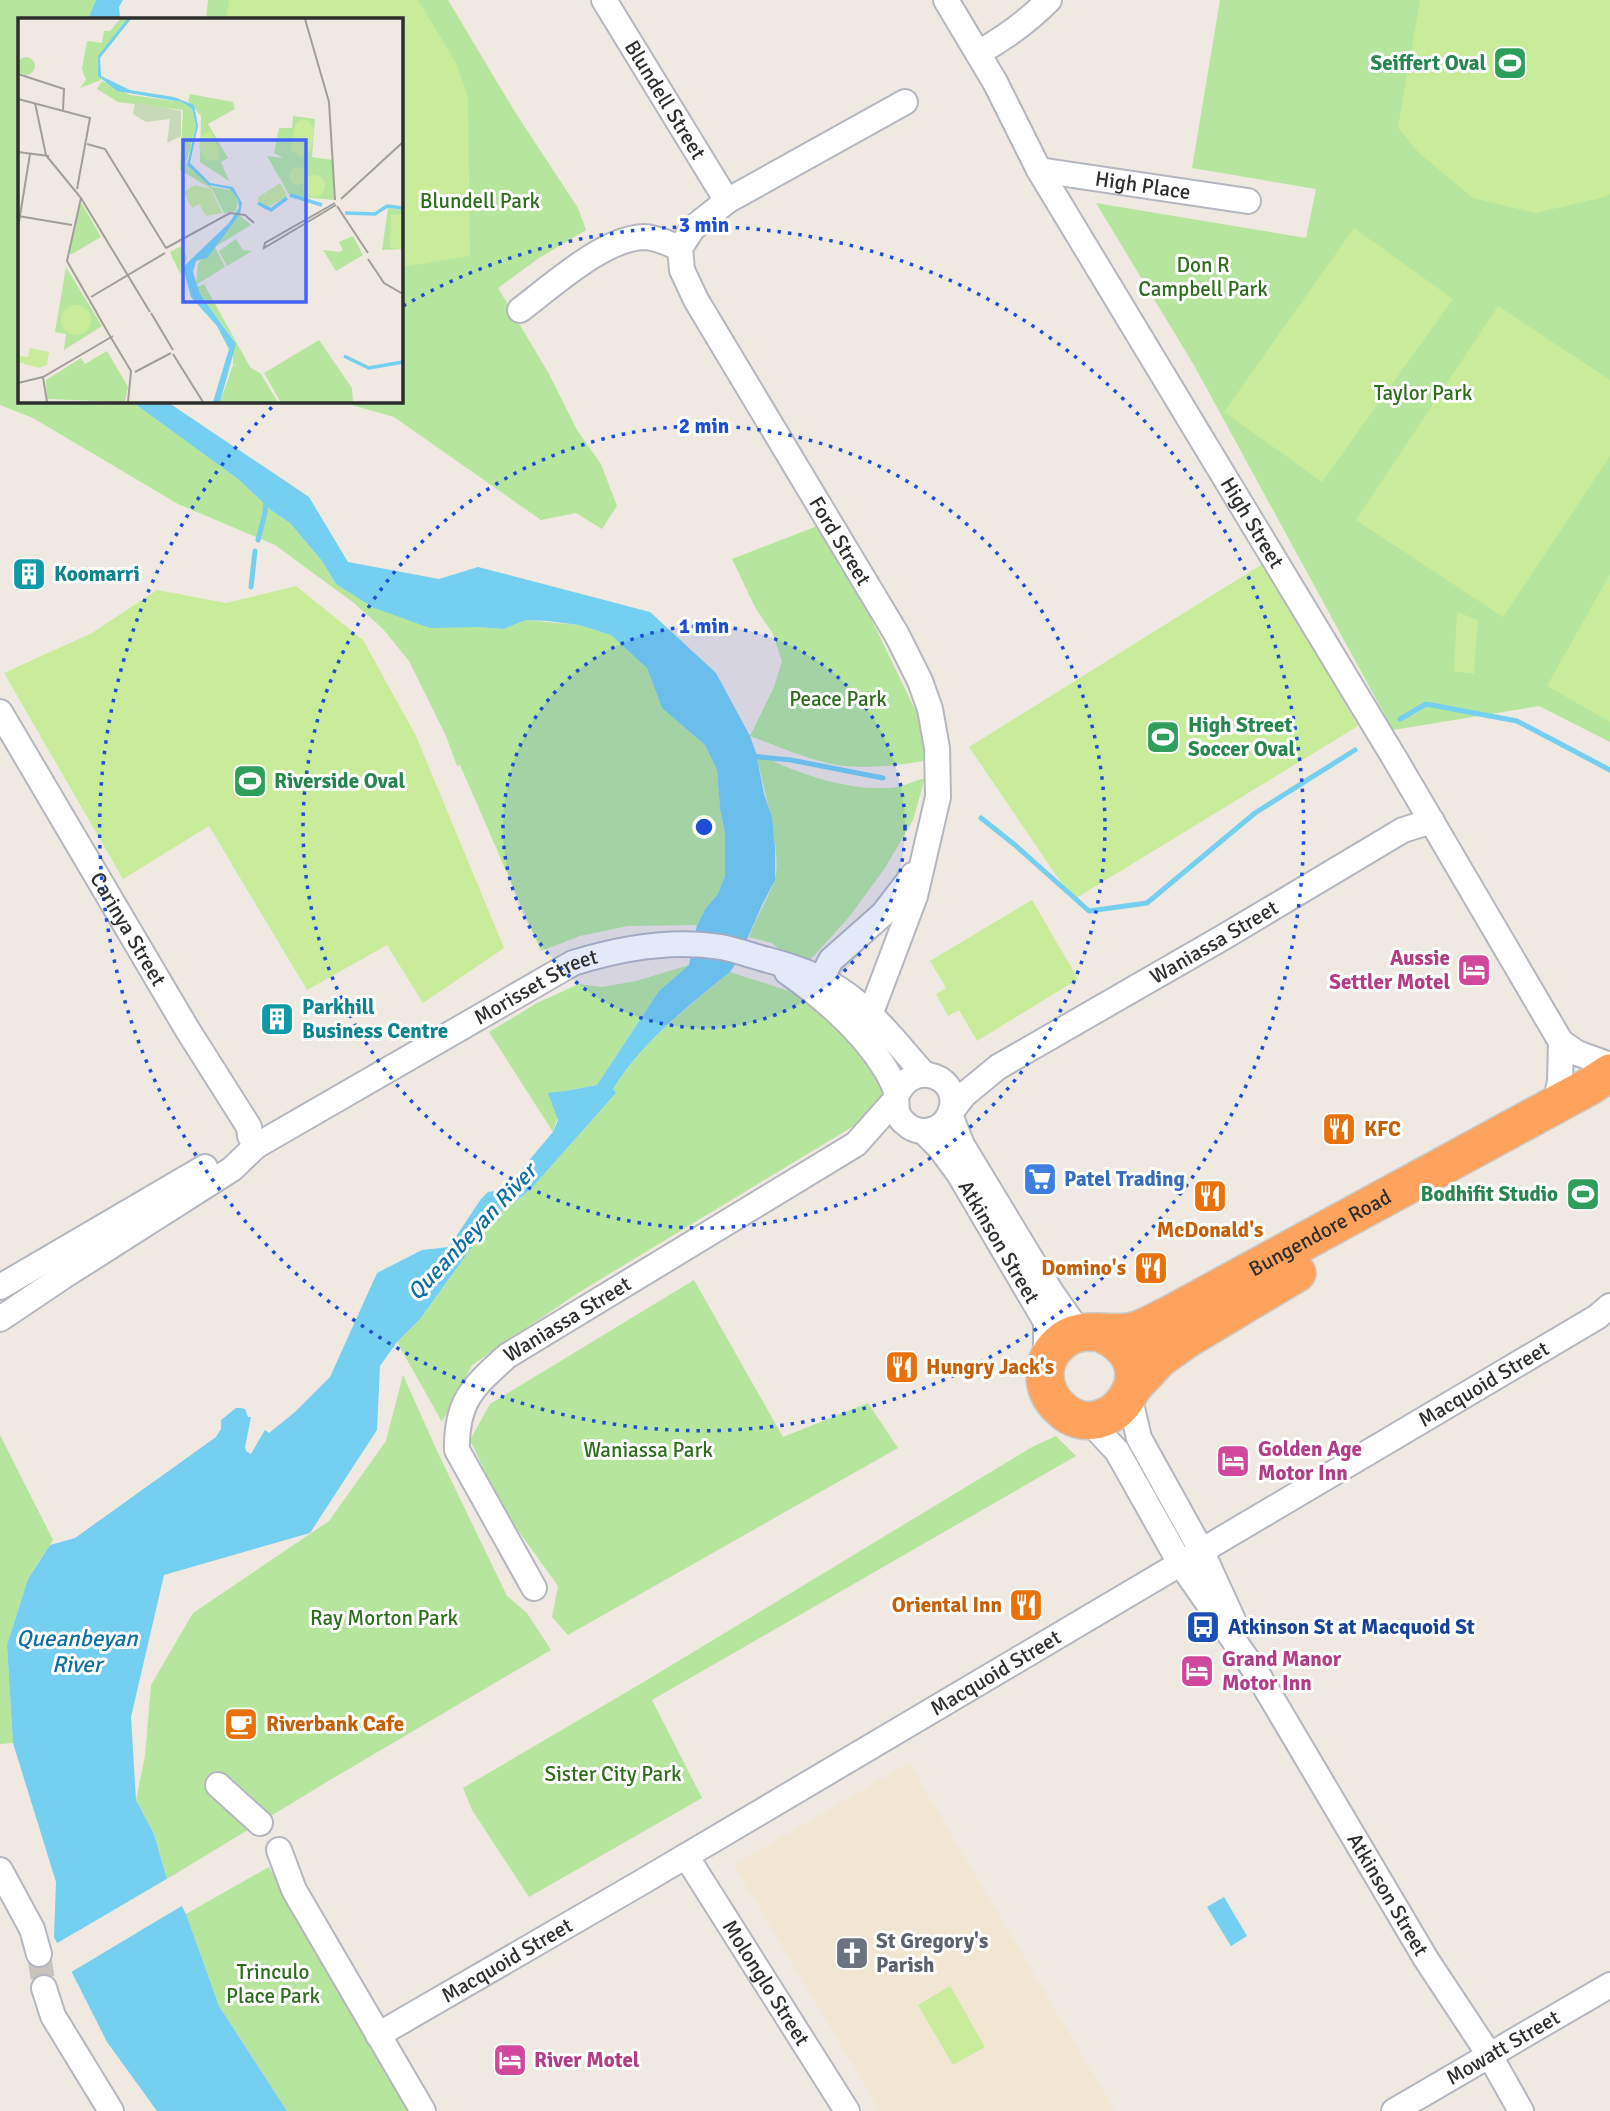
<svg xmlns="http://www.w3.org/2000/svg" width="1610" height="2111" viewBox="0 0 1610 2111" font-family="Signika,sans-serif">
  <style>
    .education { fill: #f0e6d1 }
    .green { fill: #b6e59e }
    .pitch { fill: #c9ec9a }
    .water { fill: #75cff0 }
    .pier { fill: #efe9e1 }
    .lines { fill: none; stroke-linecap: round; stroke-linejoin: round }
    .stream { stroke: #75cff0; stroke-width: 5 }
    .minor-tunnel { stroke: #c8c4bd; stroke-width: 24; stroke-dasharray: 24 12; stroke-linecap: butt }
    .minor-casing { stroke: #b4b7c1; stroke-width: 28 }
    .highway-casing { stroke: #c9c9c9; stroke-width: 40 }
    .minor { stroke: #fff; stroke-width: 24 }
    .highway { stroke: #ffa35c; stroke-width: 37 }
    .ring { fill: none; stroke: #1d4ed8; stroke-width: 3.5; stroke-dasharray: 3.5 7 }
    .labels { text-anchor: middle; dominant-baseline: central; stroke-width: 6; stroke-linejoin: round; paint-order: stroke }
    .leisure-label { font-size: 21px; font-weight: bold; fill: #27864d; stroke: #fff; text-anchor: end }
    .street-label { font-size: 21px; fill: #2e2e2e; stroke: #fff }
    .park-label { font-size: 21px; fill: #2c6e1b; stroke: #fff }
    .culture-label { font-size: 21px; font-weight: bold; fill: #0d838f; stroke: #fff; text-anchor: start }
    .hotel-label { font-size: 21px; font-weight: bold; fill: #b23c85; stroke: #fff; text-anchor: start }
    .food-label { font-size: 21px; font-weight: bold; fill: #c56008; stroke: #fff; text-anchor: start }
    .shop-label { font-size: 21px; font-weight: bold; fill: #366cbe; stroke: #fff; text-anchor: start }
    .transit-label { font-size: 21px; font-weight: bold; fill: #164399; stroke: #fff; text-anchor: start }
    .worship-label { font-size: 21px; font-weight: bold; fill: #5b616d; stroke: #fff; text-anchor: start }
    .water-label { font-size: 23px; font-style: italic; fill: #0d6fa3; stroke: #fff }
    .inset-river { fill: none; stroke: #75cff0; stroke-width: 3.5 }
    .inset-road { fill: none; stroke: #a29e99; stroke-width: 2 }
    .view { fill: #4264fb; fill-opacity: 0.15; stroke: #4264fb; stroke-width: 3.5 }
    .inset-edge { fill: none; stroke: #2e2e2e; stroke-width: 3.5 }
    .centre { fill: #1d4ed8; stroke: #fff; stroke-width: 3.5 }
    .ring-label { font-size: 21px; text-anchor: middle; font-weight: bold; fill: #1d4ed8; stroke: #fff; stroke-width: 6; stroke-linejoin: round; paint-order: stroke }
  </style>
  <rect width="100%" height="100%" fill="#efe9e1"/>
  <!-- education -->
  <path class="education" d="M909,1763l206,348h-235l-146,-246z"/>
  <!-- green -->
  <path class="green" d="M0,0h96l-8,19h-69v382h112l107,78 34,32 18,12 32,38 14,23 142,43 26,2 22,-9 53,5 32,10 17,14 19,19 15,40 43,37 12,25 3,39 5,24v43l-7,18 -12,14 -9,17 -69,1 -48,10 -39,15 -81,-186 -3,1 -11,-30 -37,-75 -26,-32 -29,-26 -79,-58 -97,-41 -145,-86 -33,-13z
    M208,0h240l67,112 63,96 8,22 -47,28 -41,30 51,86 28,56 24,34 16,42 -15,23 -26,-16 -35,7 -147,-103 -56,-16h63v-382h-195z
    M1220,0h390v742l-71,-36 -146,24 -198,-363 -99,-164 210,35 10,-49 -124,-21z
    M825,523l97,201 2,37c-30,5 -63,9 -92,3 -28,-6 -55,-18 -82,-28l24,-49 8,-26 -10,-29 -16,-23 -24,-50z
    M756,753c40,20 87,37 132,35 12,0 26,-7 37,-10l-12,42 -28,48 -35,48 -40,44 -22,-3 -16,-14 -23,-6c7,-19 18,-37 25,-55 10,-27 -12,-98 -18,-129z
    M689,965l-30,26 -62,94 -31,6 -13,41 -64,-100 48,-29 42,-19 23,3 34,-6z
    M730,972l62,20 48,37 35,45 15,30 -312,189 -106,72 -30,57 -45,-80 23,-23 73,-101 36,-27 87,-98 -3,-4c29,-47 75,-82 117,-117z
    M694,1280l89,157 85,-34 30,45 -330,187 -16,-18 6,-31 -56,-78 -32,-68 20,-36z
    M403,1375l35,78 69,143 20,17 24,37 -221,130 -163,99 -13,-45 -18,-34 9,-44 6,-71 42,-72 136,-92 57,-80z
    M0,1435l53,105 -25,39 -21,66 6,98 -13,1z
    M1056,1436l20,20 -424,244 50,98 -173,99 -57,-87 -9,-22 179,-105 390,-236z
    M269,1867l145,244h-127l-68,-105 -33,-92z"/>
  <!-- pitch -->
  <path class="pitch" d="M229,0h189l38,63 12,34 2,159 -69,11v-248h-175z
    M1420,0h190v194l-9,4 -66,15 -62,-15 -54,-45 -21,-26z
    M1354,228l99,71 -131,183 -98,-70z
    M1498,306l112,74v76l-107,161 -147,-97z
    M1264,563l94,163 -285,174 -104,-153z
    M1610,574v148l-63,-36z
    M296,586l67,54 53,96 88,212 -81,55 -36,-58 -80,45 -98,-164 -86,53 -119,-206 88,-40 65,-43 69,13z
    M1457,612l21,8 -4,54 -20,-3z
    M1032,900l46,79 -101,62 -18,-31 -11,6 -12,-22 10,-6 -16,-27z
    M950,1986l35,61 -32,18 -35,-60z"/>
  <!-- water -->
  <path class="water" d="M96,0h27l-4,7 1,12h-32z
    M131,401h35l143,96 39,65 91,17 39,-12 172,45 66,61 34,63 6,17 8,41 8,23 3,31v32l-13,25 -25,57 -7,10c-42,34 -88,70 -117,117l3,4 -87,98 -36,27 -73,101 -23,23 -17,24 -3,64 -67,103 -146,42 -33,142 5,83 18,34 13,45 19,35 33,92 68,105h-130l-50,-69 -53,-105 2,-55 -43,-139 -6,-98 21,-66 22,-34 25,-7 141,-101 5,-8v-9l15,-12h5l4,1 3,8h3l-6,30 1,4 5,3 14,-24 4,3 26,-21 35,-35 47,-104 45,-23 27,-3 32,-48 7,-7 16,-2 49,-58 5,-12 -10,-27 18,-2 31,-6 62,-94 30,-26 8,-40 9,-17 12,-14 7,-18v-43l-5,-24 -3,-39 -12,-25 -43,-37 -15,-40 -36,-33 -32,-10 -31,-4 -22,-1 -22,9 -26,-2 -48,1 -56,-20 -38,-24 -14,-23 -32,-38 -18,-12 -34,-32z
    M1224,1897l23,39 -16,10 -24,-39z"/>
  <!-- pier -->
  <path class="pier" d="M170,1877l15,27 -117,70 -14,-29z"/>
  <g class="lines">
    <!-- stream -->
    <path class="stream" d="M258,540l7,-27 1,-14
      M251,587l4,-36
      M1400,719l26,-15 91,17 93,49
      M750,756l41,4 92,18
      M981,818l34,27 74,66 58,-8 108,-90 100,-63"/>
    <!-- minor-tunnel -->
    <path class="minor-tunnel" d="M39,1954l5,34"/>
    <!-- minor casing -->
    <g class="minor-casing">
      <g id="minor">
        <path id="s1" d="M604,0l123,201"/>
        <path id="s2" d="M946,0l49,82 44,88 356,589 166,283 16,11 33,12"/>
        <path d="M978,53c27,-15 49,-31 71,-53"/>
        <path id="s3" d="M1039,170l209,31"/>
        <path d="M520,310c32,-24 84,-72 124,-73 12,0 25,7 36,11"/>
        <path id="s4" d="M0,712l187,317 62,98 1,9 6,10"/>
        <path d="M787,972c37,26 76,60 99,98 4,7 10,17 10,25 1,12 -1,21 10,29 14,13 37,7 44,-11 14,-35 -37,-56 -53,-18"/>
        <path d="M822,977l9,-17 52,-46 30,-39"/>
        <path d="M870,1015l45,-119 23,-99 -1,-49 -7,-39 -10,-28 -23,-46 -201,-335 -14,-30 -2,-22 13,-20 34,-27 178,-99"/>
        <path d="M1555,1105l5,-24 1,-39"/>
        <path id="s5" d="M951,1112l13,-17 34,-28 224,-129 181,-108 29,-9"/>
        <path d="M950,1115l12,30 89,147 28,40"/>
        <path id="s6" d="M923,1131l17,17 19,26 87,148v40"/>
        <path d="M0,1287l205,-120"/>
        <path id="s7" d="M0,1319l64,-43 168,-107 24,-23 317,-183c48,-15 98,-24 148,-16 16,3 31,9 47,13 34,9 63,20 91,44 24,20 44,47 65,70"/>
        <path d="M1129,1395l10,43 62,112 32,70"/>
        <path id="s8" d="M1087,1419l30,32 63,112 78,112 168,284 64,97 31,55"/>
        <path id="s9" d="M534,1588l-77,-138c-1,-49 16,-63 50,-94l349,-212 40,-45"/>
        <path d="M218,1785l42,38"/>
        <path d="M279,1850l15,40 129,221"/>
        <path id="s10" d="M686,1856l161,255"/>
        <path d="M0,1870l32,59 7,25"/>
        <path d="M44,1988l9,28 58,95"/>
        <path id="s11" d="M378,2035l264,-153 955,-565 13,-11"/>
        <path id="s12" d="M1394,2111l216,-126"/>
      </g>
    </g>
    <!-- highway casing -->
    <g class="highway-casing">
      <g id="highway">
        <path id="s13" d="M1098,1332c80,32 8,120 -37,77 -11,-10 -17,-23 -16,-38 1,-11 7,-21 15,-28 21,-20 52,-5 77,-13 12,-4 23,-11 34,-16l419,-228 20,-13"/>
        <path d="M1132,1388l27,-29 28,-20 110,-66"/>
      </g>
    </g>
    <!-- minor -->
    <use href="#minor" class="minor"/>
    <!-- highway -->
    <use href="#highway" class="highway"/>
  </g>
  <!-- distance rings -->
  <circle cx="704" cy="827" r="201" fill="#1d4ed8" fill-opacity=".12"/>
  <g class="ring">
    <circle cx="704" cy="827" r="201"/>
    <circle cx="704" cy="827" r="401"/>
    <path d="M403 306A602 602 0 1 1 278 401"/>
  </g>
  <!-- icons -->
  <defs>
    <g id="stadium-square" transform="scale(1.75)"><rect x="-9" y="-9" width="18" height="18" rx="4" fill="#2e9e5b" stroke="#fff"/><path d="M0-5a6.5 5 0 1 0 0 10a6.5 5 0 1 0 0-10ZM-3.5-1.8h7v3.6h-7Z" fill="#fff"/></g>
    <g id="building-square" transform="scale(1.75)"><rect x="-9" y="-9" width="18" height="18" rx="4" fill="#0f9aa8" stroke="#fff"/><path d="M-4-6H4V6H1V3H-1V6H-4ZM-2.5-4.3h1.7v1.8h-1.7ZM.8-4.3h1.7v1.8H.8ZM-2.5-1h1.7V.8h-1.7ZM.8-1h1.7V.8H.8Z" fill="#fff"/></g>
    <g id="hotel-square" transform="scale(1.75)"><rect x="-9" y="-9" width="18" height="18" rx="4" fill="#d1479c" stroke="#fff"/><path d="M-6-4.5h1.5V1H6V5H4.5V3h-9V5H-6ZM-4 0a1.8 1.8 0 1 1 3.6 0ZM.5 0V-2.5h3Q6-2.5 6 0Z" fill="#fff"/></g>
    <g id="restaurant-square" transform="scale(1.75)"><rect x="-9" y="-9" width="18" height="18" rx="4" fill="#e8710a" stroke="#fff"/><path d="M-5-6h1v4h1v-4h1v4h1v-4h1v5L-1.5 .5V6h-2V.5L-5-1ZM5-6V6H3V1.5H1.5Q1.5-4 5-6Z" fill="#fff"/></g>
    <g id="supermarket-square" transform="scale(1.75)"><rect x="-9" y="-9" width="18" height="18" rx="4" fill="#3f7fe0" stroke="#fff"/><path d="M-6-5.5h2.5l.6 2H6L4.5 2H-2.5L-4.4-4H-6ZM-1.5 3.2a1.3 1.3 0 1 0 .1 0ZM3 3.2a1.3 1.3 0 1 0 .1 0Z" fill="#fff"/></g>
    <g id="bus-square" transform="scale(1.75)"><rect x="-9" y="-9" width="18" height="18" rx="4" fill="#1a4fb4" stroke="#fff"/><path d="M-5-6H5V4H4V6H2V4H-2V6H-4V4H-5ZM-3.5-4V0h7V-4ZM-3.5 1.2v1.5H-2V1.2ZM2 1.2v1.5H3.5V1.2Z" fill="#fff"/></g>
    <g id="cafe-square" transform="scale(1.75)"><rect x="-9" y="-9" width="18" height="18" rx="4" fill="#e8710a" stroke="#fff"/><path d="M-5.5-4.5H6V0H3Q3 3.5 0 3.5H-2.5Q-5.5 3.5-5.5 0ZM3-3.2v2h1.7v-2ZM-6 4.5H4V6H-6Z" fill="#fff"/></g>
    <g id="church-square" transform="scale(1.75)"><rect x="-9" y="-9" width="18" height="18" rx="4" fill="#6b7280" stroke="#fff"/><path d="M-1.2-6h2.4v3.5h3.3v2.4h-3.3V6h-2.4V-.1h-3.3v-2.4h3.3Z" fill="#fff"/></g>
  </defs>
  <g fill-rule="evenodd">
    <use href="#stadium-square" x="1510" y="63"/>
    <use href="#building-square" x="29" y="574"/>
    <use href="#stadium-square" x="1163" y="737"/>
    <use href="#stadium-square" x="250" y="781"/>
    <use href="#hotel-square" x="1474" y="970"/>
    <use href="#building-square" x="277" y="1019"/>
    <use href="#restaurant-square" x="1339" y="1129"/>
    <use href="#supermarket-square" x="1040" y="1179"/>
    <use href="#stadium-square" x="1583" y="1194"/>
    <use href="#restaurant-square" x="1210" y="1196"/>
    <use href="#restaurant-square" x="1151" y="1268"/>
    <use href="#restaurant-square" x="902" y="1367"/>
    <use href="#hotel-square" x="1233" y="1461"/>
    <use href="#restaurant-square" x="1026" y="1605"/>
    <use href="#bus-square" x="1203" y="1627"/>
    <use href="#hotel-square" x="1197" y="1671"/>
    <use href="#cafe-square" x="241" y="1724"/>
    <use href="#church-square" x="852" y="1953"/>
    <use href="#hotel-square" x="510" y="2060"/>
  </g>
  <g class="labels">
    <!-- leisure labels -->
    <g class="leisure-label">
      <text x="1486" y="63">Seiffert Oval</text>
      <text x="1188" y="725" text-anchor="start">High Street<tspan x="1188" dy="24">Soccer Oval</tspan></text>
      <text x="274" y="781" text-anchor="start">Riverside Oval</text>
      <text x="1558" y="1194">Bodhifit Studio</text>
    </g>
    <!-- street labels -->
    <g class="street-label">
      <text stroke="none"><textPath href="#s1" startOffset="117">Blundell Street</textPath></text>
      <text stroke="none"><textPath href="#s3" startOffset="105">High Place</textPath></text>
      <text stroke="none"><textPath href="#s2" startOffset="606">High Street</textPath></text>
      <text transform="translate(840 541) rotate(59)">Ford Street</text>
      <text stroke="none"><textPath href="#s4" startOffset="252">Carinya Street</textPath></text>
      <text stroke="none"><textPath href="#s5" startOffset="315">Waniassa Street</textPath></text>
      <text stroke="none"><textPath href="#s7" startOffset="632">Morisset Street</textPath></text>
      <text stroke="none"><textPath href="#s13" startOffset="523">Bungendore Road</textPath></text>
      <text stroke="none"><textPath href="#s6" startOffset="135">Atkinson Street</textPath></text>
      <text stroke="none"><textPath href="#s9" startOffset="340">Waniassa Street</textPath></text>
      <text stroke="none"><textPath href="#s11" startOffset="1283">Macquoid Street</textPath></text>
      <text stroke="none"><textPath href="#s11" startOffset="716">Macquoid Street</textPath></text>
      <text stroke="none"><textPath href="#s8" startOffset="564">Atkinson Street</textPath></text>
      <text stroke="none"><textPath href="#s11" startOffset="149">Macquoid Street</textPath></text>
      <text stroke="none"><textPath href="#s10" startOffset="150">Molonglo Street</textPath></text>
      <text stroke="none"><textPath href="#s12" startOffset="126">Mowatt Street</textPath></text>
    </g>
    <!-- park labels -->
    <g class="park-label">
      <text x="480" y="201">Blundell Park</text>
      <text x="1203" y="265">Don R<tspan x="1203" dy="24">Campbell Park</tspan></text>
      <text x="1423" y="393">Taylor Park</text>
      <text x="838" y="699">Peace Park</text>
      <text x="648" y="1450">Waniassa Park</text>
      <text x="384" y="1618">Ray Morton Park</text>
      <text x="613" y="1774">Sister City Park</text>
      <text x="273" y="1972">Trinculo<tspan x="273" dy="24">Place Park</tspan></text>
    </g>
    <!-- culture labels -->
    <g class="culture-label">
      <text x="54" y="574">Koomarri</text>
      <text x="302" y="1007">Parkhill<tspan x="302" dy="24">Business Centre</tspan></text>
    </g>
    <!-- hotel labels -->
    <g class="hotel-label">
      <text x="1450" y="958" text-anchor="end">Aussie<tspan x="1450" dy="24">Settler Motel</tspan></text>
      <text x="1258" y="1449">Golden Age<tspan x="1258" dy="24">Motor Inn</tspan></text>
      <text x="1222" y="1659">Grand Manor<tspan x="1222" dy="24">Motor Inn</tspan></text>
      <text x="534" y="2060">River Motel</text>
    </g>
    <!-- food labels -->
    <g class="food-label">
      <text x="1364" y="1129">KFC</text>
      <text x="1210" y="1230" text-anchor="middle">McDonald's</text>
      <text x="1126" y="1268" text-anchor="end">Domino's</text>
      <text x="926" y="1367">Hungry Jack's</text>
      <text x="1002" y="1605" text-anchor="end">Oriental Inn</text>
      <text x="266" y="1724">Riverbank Cafe</text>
    </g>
    <!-- shop labels -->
    <g class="shop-label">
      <text x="1064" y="1179">Patel Trading</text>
    </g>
    <!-- transit labels -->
    <g class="transit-label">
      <text x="1228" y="1627">Atkinson St at Macquoid St</text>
    </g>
    <!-- worship labels -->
    <g class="worship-label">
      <text x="876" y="1941">St Gregory's<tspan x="876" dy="24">Parish</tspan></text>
    </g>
    <!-- water labels -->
    <g class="water-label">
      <text transform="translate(472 1232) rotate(-47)">Queanbeyan River</text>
      <text x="77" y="1638">Queanbeyan<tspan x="77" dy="26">River</tspan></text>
    </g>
  </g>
  <!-- overview -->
  <g transform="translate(18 18)">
    <rect width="385" height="385" fill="#efe9e1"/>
    <path d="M102,1h7l-29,38 3,23 -21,8 6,-8 -4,-11 5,-28 15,2 2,-12h6zM-1 48a9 9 0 1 1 18 0a9 9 0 1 1-18 0ZM84,63l28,14 52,7 10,7 4,17 -10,37 26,24 19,3 7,9 -2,12 -12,2 -12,-24 -32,-19 3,-60 -65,-8 -21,-13zM172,76l43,8 2,7 -27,15 20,34 -7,4 8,19 -29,-19 1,-46 -13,-15zM275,98l22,3 -3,38 21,3 1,40 -44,-4 -23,-40 16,2 -9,-5 5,-25h13zM63,184l20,35 -29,17 -3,-1zM370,190l15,2v39l-21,1zM221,197l12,10 -36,22 10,20 -29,18 2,-21zM335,218l10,19 -27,16 -13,-21 16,2 4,-2 -4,-8zM218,221l7,11 9,1 -25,15 -8,-15zM163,228l6,12 -7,16 -10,-22zM48,249l36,59 -38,24 2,-16 -11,-2zM186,266l46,83 11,7 16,27h3l-16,-28 55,-33 33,48 1,14h-133l13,-37 6,1 -6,-2v-25l-33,-45 -3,-7zM89,333l21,36 -3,15 -78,-3 -1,-19 35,-22 4,6z" fill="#b6e59e"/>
    <path d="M117,84l46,9v25l-14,7 3,-24 -24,3 -13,-8z" fill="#c8d9b8"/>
    <path d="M284,101l7,2 5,9 -3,21 -10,6 -11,-7 5,-25zM192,113l9,17v12l-13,1 -7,-14 2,-11zM271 158a9 9 0 1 1 18 0a9 9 0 1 1-18 0ZM285 168a11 11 0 1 1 22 0a11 11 0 1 1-22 0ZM262,165l7,13 -22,13 -8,-11zM177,167l16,4 11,24 -16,3 -7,-12 -7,4 -9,-16zM373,196h12v35l-13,-1zM43 302a15 15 0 1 1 30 0a15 15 0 1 1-30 0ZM12,330l19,4 -2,13 -8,3 -21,-6v-6l10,1z" fill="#c9ec9a"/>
    <path d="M109,1h4l-31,39 1,18 29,14 44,7 20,8 4,21 -8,37 20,20 23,4 9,16 -2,11 -33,44 -11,3 -3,11 7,22 36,50 -16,58h-7l16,-53 -12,-23 -26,-29 -8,-30 46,-44 10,-15 -1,-9 -8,-10 -21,-4 -22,-20 9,-39 -4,-17 -10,-7 -65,-11 -19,-15v-20z" fill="#75cff0"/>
    <path class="inset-river" d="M272,177l32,10M240,185l13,7 16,-12M327,195l30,1 12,-8 16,2M326,338l25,12 34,-6"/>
    <path class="inset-road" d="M287,1l24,83 6,98M0,56l46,15 -1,21M0,81l72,19 -13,71M17,85l11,52M69,126l18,5 61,99M0,134l31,4M27,136l36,44 69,114M63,180l-14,63 43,75M323,181l62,-57M317,185l-70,40 -1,5 72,-43M319,188l31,47M0,198l54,9M0,210l12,-74M148,230l64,-35 15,2 9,8M350,241l16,24 19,11M73,279l74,-44M133,295l22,37M92,318l21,35 -3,31M155,336l30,48M117,354l36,-19M25,359l4,25M0,365l25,-6 70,-41"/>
    <path class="view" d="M165,122h123v162h-123z"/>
    <rect width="385" height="385" class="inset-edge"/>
  </g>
  <circle cx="704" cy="827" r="10" class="centre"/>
  <g class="ring-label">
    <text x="704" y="232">3 min</text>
    <text x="704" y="433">2 min</text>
    <text x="704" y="633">1 min</text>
  </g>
</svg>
